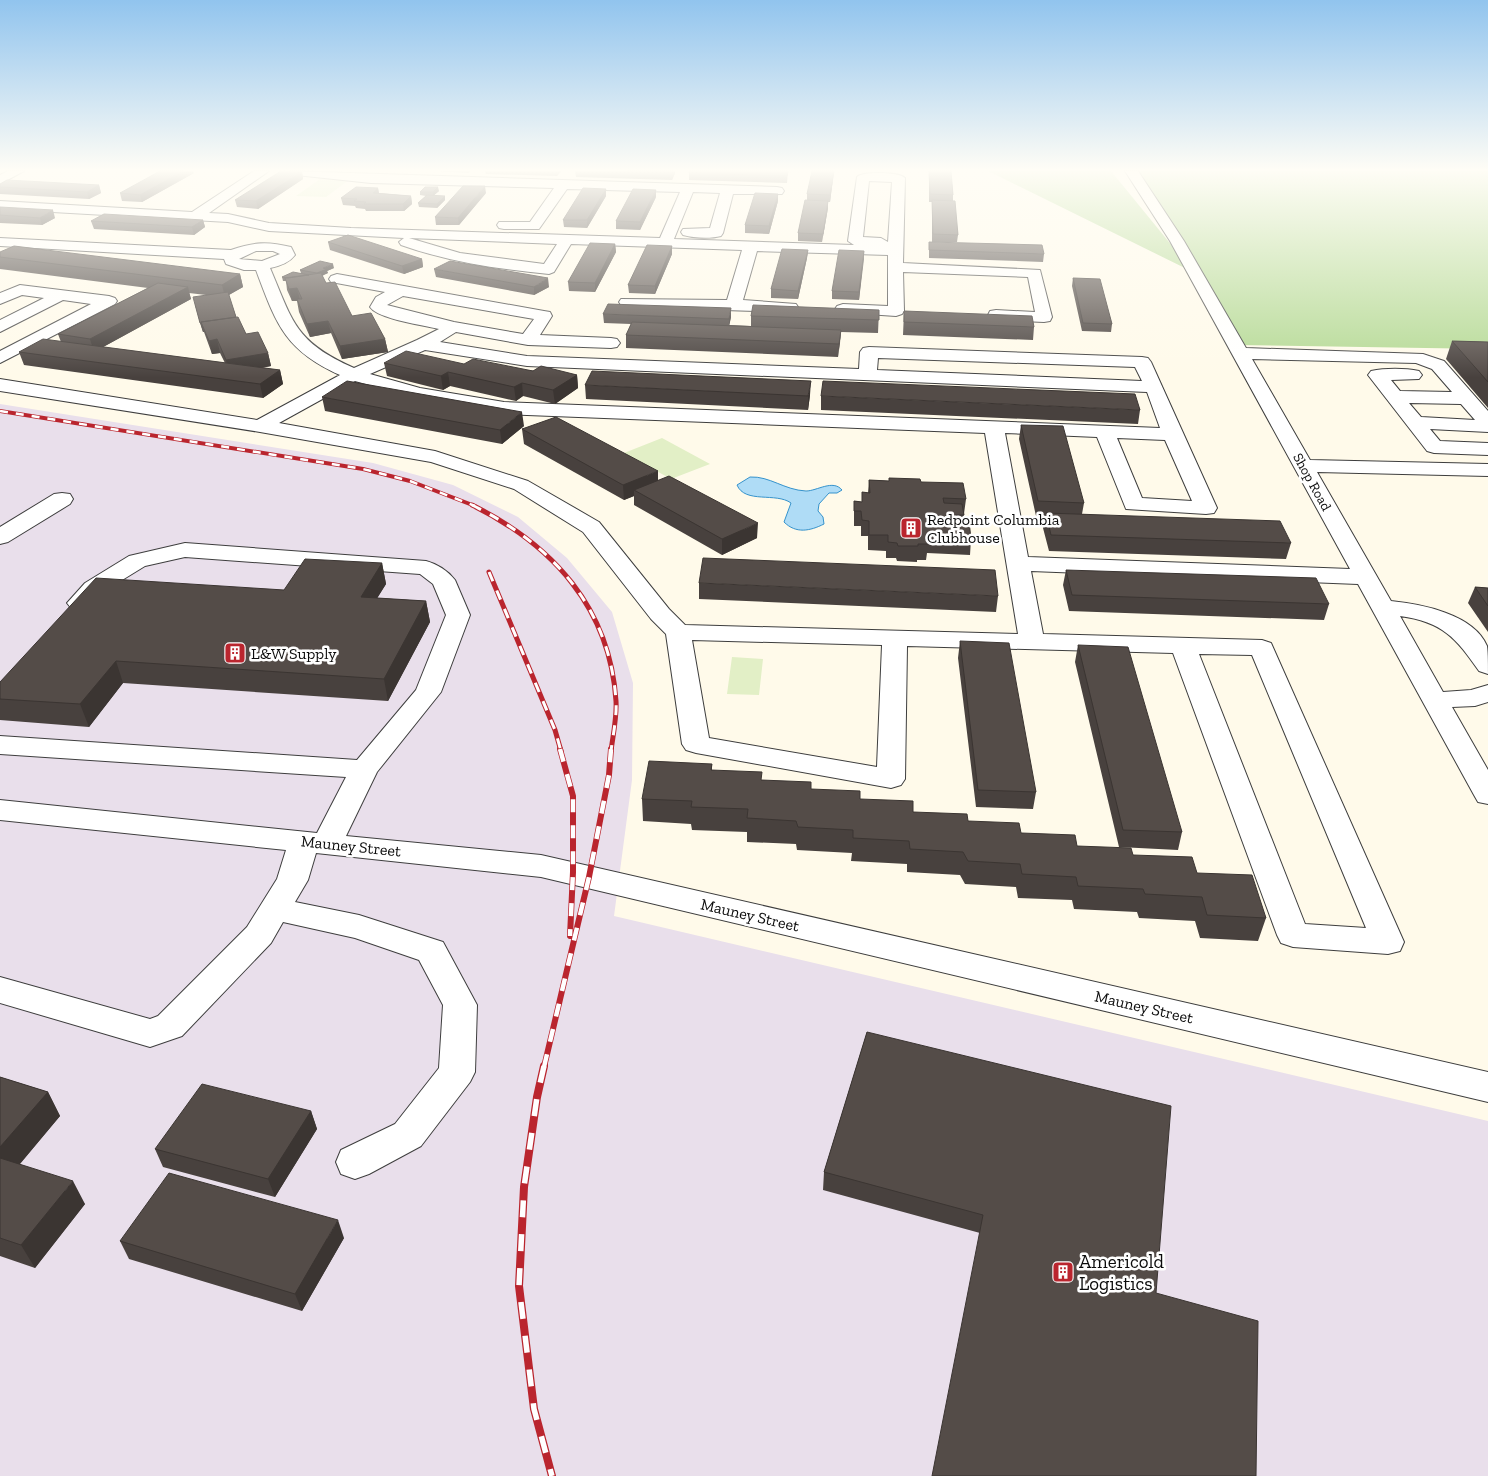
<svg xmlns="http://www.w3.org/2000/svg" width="1488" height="1476" viewBox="0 0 1488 1476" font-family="'Zilla Slab',serif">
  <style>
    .industrial { fill: #e9dfeb }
    .forest { fill: #b4d994 }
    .pitch { fill: #e2efc6 }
    .water { fill: #afdcf6; stroke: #3693cc }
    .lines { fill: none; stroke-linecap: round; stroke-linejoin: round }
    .minor-casing { stroke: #3e3e3e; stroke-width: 2 }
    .minor { fill: #fff; fill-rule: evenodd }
    .rail-far3-casing { stroke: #ba252e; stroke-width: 4 }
    .rail-far2-casing { stroke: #ba252e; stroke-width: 5 }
    .rail-far1-casing { stroke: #ba252e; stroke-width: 6 }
    .rail-casing { stroke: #ba252e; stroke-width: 8 }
    .rail-far3 { stroke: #fff; stroke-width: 2.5; stroke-dasharray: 8; stroke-linecap: butt }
    .rail-far2 { stroke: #fff; stroke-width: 3; stroke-dasharray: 10; stroke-linecap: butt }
    .rail-far1 { stroke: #fff; stroke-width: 4.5; stroke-dasharray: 13; stroke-linecap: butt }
    .rail { stroke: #fff; stroke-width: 5.5; stroke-dasharray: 17; stroke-linecap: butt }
    .wall { fill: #48413e; fill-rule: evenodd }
    .shaded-wall { fill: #3b3532 }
    .building { fill: #544c48; stroke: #3b3532 }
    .labels { text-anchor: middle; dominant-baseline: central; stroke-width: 5; stroke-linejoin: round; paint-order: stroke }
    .far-street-label { font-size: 14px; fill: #0b0b0b; stroke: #fff }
    .poi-label { font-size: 16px; fill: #0b0b0b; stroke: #fff; text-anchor: start }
    .street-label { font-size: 16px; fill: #0b0b0b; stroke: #fff }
    .near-poi-label { font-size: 19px; fill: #0b0b0b; stroke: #fff; text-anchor: start }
  </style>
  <rect width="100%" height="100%" fill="#fffaea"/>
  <!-- industrial -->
  <path class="industrial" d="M0,404l373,59 80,22 65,32 49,41 45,54 21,71 -1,97 -18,136 874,205v355h-1488z"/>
  <!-- forest -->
  <path class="forest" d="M988,171h123l80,98 -60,-98h357v178l-253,-4 -40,-72z"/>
  <!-- pitch -->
  <path class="pitch" d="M320,179l29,1 -23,17 -30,-1z
    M662,438l48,26 -39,15 -47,-26z
    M732,657l31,2 -4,36 -32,-1z"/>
  <!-- water -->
  <path class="water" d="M750,477c20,-1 34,13 56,14 11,0 27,-12 36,-1l-5,3h-8l-10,11 -1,7 5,6 1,7c-14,7 -28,10 -40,-2l7,-19c-15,-11 -46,1 -54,-18z"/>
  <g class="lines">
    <!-- minor casing -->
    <g class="minor-casing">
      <path id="minor" d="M8,171h16l-24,13v-9z
        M254,171h15l-60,42 19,1 41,9 82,5 309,10 20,-46 -113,-3 -28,40h-35l-5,-1 -2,-3 2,-3h31l24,-34 -183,-5 -75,-8 -6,-4 487,16 5,1 2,3 -2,3h-49l-10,39 -2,3c-11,3 -27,2 -38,-1l-2,-3 2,-3 27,-1 10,-35 -27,-1 -19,47 180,6 -6,-4 9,-64c5,-6 43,-5 48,1l-2,85 137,7 12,47 -2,4 -6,1 -48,-2 -6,-1 -2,-4 2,-4 6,-1 39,2 -7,-35 -125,-5 1,39 -2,3 -6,2 -59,-4 -2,-3 2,-3 6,-2 45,2v-51l-131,-4 -14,49 53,4 2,3 -2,3 -6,2 -163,-5 -6,-2 -2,-3 2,-3 106,1 15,-50 -171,-6 -17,28 -5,2c-51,-5 -100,-12 -148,-29l-2,-3 5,-4 -135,-7 -41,-9 -228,-13v-8l192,11zM869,181l23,1 -4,60 -7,-4 -18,-1zM409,238l148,6 -13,20 -84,-11z
        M1125,171h13l46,70 62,107 177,6 21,7 44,50v21l-58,-3 10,12 48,2v12l-54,-2 -7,-2 -59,-76 3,-4c14,-3 34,-3 48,0l3,4 -3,4 -28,1 9,11 52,1 -20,-23 -16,-6 -164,-4 58,101 178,4v12l-171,-4 74,129c30,3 83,13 96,45 1,7 1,20 1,28l-9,-3c-23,-33 -36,-49 -79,-55l43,76 28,-2 17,-5v17l-13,4 -23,1 36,63v34l-10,-2 -4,-7 -116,-211 -327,-13 12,63 219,6 9,3 133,299 -4,9 -12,3 -95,-7 -12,-4 -4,-8 -104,-282 -266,-7 -2,133 -4,6 -10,3 -195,-35 -10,-3 -4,-6 -16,-110 -15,-15 -68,-87 -69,-43 -83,-27 -171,-30 -260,-41v-12l257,41 83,-45c-56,-25 -64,-52 -84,-105h-12l-18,-6 -2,-5 -224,-13v-8l231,12c23,-8 36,-9 60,-3l4,8c-6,8 -15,11 -25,13 23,54 25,74 84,100l63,-28 22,-11c-16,-4 -61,-10 -69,-22l6,-10 9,-5 -54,-10 -2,-3 2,-3 6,-2 207,37 6,1 2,4 -12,19 71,3 6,1 3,4 -3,4 -6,1 -83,-3 -72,-13 -16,10 87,14 332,13 1,-17 3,-4 6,-1 273,10 6,1 3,4 66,146 -3,5 -8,1 -80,-5 -29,-72 -92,-4 23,124 322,12 -180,-328zM256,251h17l7,3 -18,7 -23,-2zM403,296l131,23 -11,15 -69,-12 -67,-17zM425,350l102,16 620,26 13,36 -656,-26 -84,-14 -50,-14zM878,358l257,9 7,14 -265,-11zM355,381l65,18 84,15 481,19 33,201 -333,-9 -16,-16 -70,-87 -71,-41 -93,-30 -156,-28zM1409,403l52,1 14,16 -54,-3zM1117,438l48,2 27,61 -50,-3zM692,640l190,5 -5,122 -168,-29zM1199,654l53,1 114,273 -61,-4z
        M20,285l89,11 6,2 2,3 -2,3 -115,59v-12l91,-47 -28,-4 -63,32v-12l44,-22 -22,-3 -22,9v-11z
        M62,493l8,1 3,5 -3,5 -62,38 -8,2v-17l54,-33z
        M185,543l241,18c11,3 22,10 29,19l15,35 -29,77 -64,80 -31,64 195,19 947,217v30l-947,-225 -225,-24 -8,27 -13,22 64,13 84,27 34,63 -2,67 -5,10 -49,64 -52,28 -14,5 -14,-5 -5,-12 5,-12 54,-26 44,-56 4,-63 -24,-45 -64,-22 -72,-16 -12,21 -89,93 -32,11 -150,-44v-26l150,42 8,-3 89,-89 30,-48 9,-29 -286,-30v-20l317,33 29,-56 -346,-23v-18l357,24 59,-70 30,-75 -13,-31 -13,-10 -235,-17 -40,9 -44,27 -14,15 -8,2 -8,-2 -4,-5 18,-20 44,-27z"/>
    </g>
    <!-- minor -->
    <use href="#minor" class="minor"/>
    <!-- rail-far3 casing -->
    <g class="rail-far3-casing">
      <path id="rail-far3" d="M0,411l363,58 47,12 65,25"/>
    </g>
    <!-- rail-far2 casing -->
    <g class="rail-far2-casing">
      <path id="rail-far2" d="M472,505c81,40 138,103 144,196 1,16 -3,34 -5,50
        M489,572l66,158 6,21"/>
    </g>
    <!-- rail-far1 casing -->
    <g class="rail-far1-casing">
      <path id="rail-far1" d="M560,749l13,47v76l-3,64
        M544,1067l45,-190 20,-102 2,-26"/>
    </g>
    <!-- rail casing -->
    <g class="rail-casing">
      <path id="rail" d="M544,1066l-7,31 -13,90 -5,99 15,123 18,67"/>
    </g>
    <!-- rail-far3 -->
    <use href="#rail-far3" class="rail-far3"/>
    <!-- rail-far2 -->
    <use href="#rail-far2" class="rail-far2"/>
    <!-- rail-far1 -->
    <use href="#rail-far1" class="rail-far1"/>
    <!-- rail -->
    <use href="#rail" class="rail"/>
  </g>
  <!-- wall -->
  <path class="wall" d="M436,171h34l-1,2z
    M485,171h76l-4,5 -71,-2z
    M575,171h100v2l-3,7 -96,-3z
    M788,171l-1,12 -98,-3v-7z
    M834,171l-4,31h-2v6l-6,34 -24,-1v-8l9,-33v-6z
    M929,171h22l2,24v6l5,34 -1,7h-25v-40h-3z
    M302,172l1,7 -45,30 -21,-2 -2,-7z
    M194,173l-52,29 -20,-1 -2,-8z
    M0,184l99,1 2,8 -12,6 -89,-5z
    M378,188l1,5 32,3 1,8 -8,7h-38l-1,-2 -9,-1 -1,-2 -12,-1 -2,-7z
    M606,189v7l-19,32 -23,-1 -1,-7z
    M439,191l-6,5h12v4l-8,8 -18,-1 -1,-4 8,-7 -6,-1v-3z
    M486,193l-27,32h-23l-1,-8z
    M656,197l-16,33 -24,-1v-8z
    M778,201l-9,33 -24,-1v-8z
    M0,207l55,11 -13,7 -42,-2z
    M203,220l2,7 -11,8 -100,-6 -3,-8z
    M328,242l94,17 1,8 -19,7 -74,-24z
    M929,242l115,12 -1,8 -114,-4z
    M615,244l1,8 -21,40 -26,-1 -1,-9z
    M672,246v8l-17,40 -26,-1 -1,-8z
    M808,250l-1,8 -9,41 -27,-1v-9z
    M864,251l-5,49 -27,-1v-8z
    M0,252l240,22 3,13 -14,8 7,22 10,17 22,19 3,13 -9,2 18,2 3,14 -20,14 -239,-33 -5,-13 42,-10 -3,-8 90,-46 -148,-19zM189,293l17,2 -11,10 8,27h1l8,22 8,-1 5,10 -122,-16 88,-48z
    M334,268l-7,3 1,2 -6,2 4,8 26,33 33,23 3,13 -46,7 -11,-26 -21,4 -11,-25 -2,-11h-5l-5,-11 -1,-9h-3l-1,-4 19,-4 -1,-3z
    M434,269l115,18 -15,8 -98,-18z
    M1073,278l39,46 -1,8 -29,-1 -10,-45z
    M879,310l-1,23 -37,-1 -3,25 -212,-9v-13l5,-11 -27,-1 -1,-9 128,3 -2,8 22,1v-10z
    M904,311l130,16 -1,13 -130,-5z
    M1452,341l36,1v66l-42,-49z
    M384,363l80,1 113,11 1,13 -23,16 -32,-8 -7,5 -66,-15 -7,4 -56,-14z
    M585,385l225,10 -2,15 -222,-11z
    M821,396l319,14 -2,14 -317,-14z
    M322,397l202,29 -22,18 -177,-33z
    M1021,425l63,78 -2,11 209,29 -5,16 -237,-8 -6,-23 2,-11 -9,-1 -17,-77z
    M522,429l136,51 99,58 -35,17 -88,-50v-9l-10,4 -100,-56z
    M889,478l32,4 45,17 -3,22 8,18 -1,16 -43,-2 -1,7h-9v2l-20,-1 -1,-3h-10v-7l-18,-1v-14h-7v-10h-7v-25l8,1v-10l6,1 1,-13 20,1z
    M382,563l4,21 -9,14 49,3 4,21 -42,79 -265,-18 -34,44 -89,-7v-38l284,-92z
    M1066,570l263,34 -5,16 -255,-9 -6,-26z
    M699,583l299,13 -2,16 -297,-13z
    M1475,587l13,1v44l-20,-29z
    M960,641l76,151 -3,17 -57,-2 -18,-149z
    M1078,645l104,187 -4,18 -59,-3 -44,-185z
    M712,764v6l50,10 49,9 49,10 53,13 55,9 109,25 56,9 64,18 69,45 -8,23 -58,-3 -5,-17 -56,-3 -2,-6 -63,-3 -2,-9 -54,-2 -2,-11 -51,-3 -5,-9 -53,-3v-8l-56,-3 1,-8 -55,-3 -1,-6 -49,-2v-10l-55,-2 -1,-6 -48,-3 -1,-22z
    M867,1032l289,261 -176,-60 -157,-43 1,-18z
    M0,1077l48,15 12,24 -40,48 65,40 -50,64 -35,-12z
    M311,1111l6,18 -42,68 -112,-30 -8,-18z
    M344,1238l-42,73 -173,-52 -9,-18z"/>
  <!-- shaded-wall -->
  <path class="shaded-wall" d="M183,171h10l1,2 -52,29 -2,-7z
    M556,171h5l-4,5z
    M673,171h2v2l-3,7z
    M834,171l-4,31v-7z
    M302,172l1,7 -45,30 -2,-8z
    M99,185l2,8 -12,6 -2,-7z
    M485,186l1,7 -27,32 -1,-7z
    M438,187l1,4 -6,5v-4z
    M378,188l1,8 -6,-3z
    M606,189v7l-19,32v-8z
    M656,190v7l-16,33v-8z
    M778,194v7l-9,33v-8z
    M411,196l1,8 -8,7 -1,-7z
    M445,196v4l-8,8v-4z
    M828,201v7l-6,34 1,-8z
    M53,210l2,8 -13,7 -2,-7z
    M203,220l2,7 -11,8 -2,-8z
    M615,244l1,8 -21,40v-9z
    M672,246v8l-17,40v-8z
    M808,250l-1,8 -9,41v-8z
    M864,251v8l-5,41v-8z
    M422,259l1,8 -19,7 -2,-8z
    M333,264l1,4 -7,3 1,2 -10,5 -1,-5 6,-5z
    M240,274l3,13 -18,10 -3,-12z
    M548,278l1,9 -15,8v-8z
    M188,287l3,12 -97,53 -4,-13z
    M297,288l3,12 -8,1 -3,-12z
    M731,308v9l-2,10v-8z
    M328,321l3,12 -21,4 -3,-13z
    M200,323h2l2,9h-1z
    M841,330l-1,13 -2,14 1,-13z
    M217,339l3,14 -8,1 -3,-13z
    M385,339l3,13 -46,7 -2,-13z
    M268,353l3,13 -42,7 -3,-13z
    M280,370l3,14 -20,14 -3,-14z
    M448,372l2,14 -7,4 -2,-14z
    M577,375l1,13 -23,16 -2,-14z
    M811,381l-1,14 -2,15v-14z
    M522,383l1,13 -7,5 -2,-14z
    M522,412l2,14 -22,18 -2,-14z
    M658,471v15l-24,4v6l-10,4 -1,-15z
    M758,523l-1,15 -35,17v-16z
    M382,563l4,21 -21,34 -4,-21z
    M426,601l4,21 -42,79 -4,-22z
    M116,661l7,22 -34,44 -9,-23z
    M48,1092l12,24 -53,63 -7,-11v-21z
    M311,1111l6,18 -42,68 -7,-18z
    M73,1181l12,23 -50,64 -14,-23z
    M338,1220l6,18 -42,73 -7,-17z"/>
  <!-- building -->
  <path class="building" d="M160,171h23l-43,24 -20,-2z
    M281,171l21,1 -46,29 -21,-1z
    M628,171h45l-1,1z
    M690,171h98l-1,5 -98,-3z
    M812,171h22l-4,24 -23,-1z
    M929,171h22l2,24 -23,-1z
    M7,180l92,5 -12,7 -87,-5v-3z
    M463,186h22l-27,32 -23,-1z
    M356,187l22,1 -5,5 38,3 -8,8h-39l2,-2 -12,-1 3,-2 -16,-1z
    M425,187h13l-5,5h-13z
    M583,188l23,1 -19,31h-24z
    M633,189l23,1 -16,32 -24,-1z
    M755,193l23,1 -9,32 -24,-1z
    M427,195l18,1 -8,8 -19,-1z
    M805,200l23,1 -5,33 -25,-1z
    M932,200l23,1 3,34 -25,-1z
    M0,207l53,3 -13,8 -40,-3z
    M104,214l99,6 -11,7 -101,-6z
    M348,235l74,24 -20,7 -74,-24z
    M929,242l113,3 2,9 -115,-4z
    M590,243l25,1 -20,39 -27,-1z
    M647,245l25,1 -17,40 -27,-1z
    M14,246l226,28 -18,11 -222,-28v-5z
    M782,249l26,1 -10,41 -27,-2z
    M839,250l25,1 -5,41 -27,-1z
    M320,261l13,3 -10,4 4,1 -10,4 -17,-3z
    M450,261l98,17 -14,9 -100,-18z
    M293,272l16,3 -21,3 -6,-1z
    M321,273l5,10 9,-1 17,34 19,-3 14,26 -45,7 -12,-25 -21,3 -10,-25h5l-5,-11 -8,1 -4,-11z
    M1073,278l27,1 12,45 -29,-1z
    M158,283l30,4 -98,52 -32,-5z
    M228,292l8,25 -35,5 1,1h-2l-7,-26z
    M608,304l123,4 -2,11 -126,-5z
    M753,305l126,5v10l-128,-4z
    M904,311l128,5 2,11 -130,-5z
    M238,317l8,17 12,-2 10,21 -42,7 -9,-21 -8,2 -8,-19z
    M632,322l209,8 -2,14 -213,-9z
    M43,339l237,31 -20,14 -241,-32z
    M1452,341l36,1v40z
    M406,351l58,13 9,-5 60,12 8,-5 36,9 -24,15 -31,-7 -8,4 -66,-15 -7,4 -57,-13z
    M592,371l219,10 -3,15 -223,-11z
    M347,381l175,31 -22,18 -178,-33z
    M823,381l312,13 5,16 -319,-14z
    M556,417l102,54 -35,14 -101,-56z
    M1021,425l42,1 21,77 -46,-2z
    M669,476l89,47 -36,16 -88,-49z
    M889,478l31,1 1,3 42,1 3,16 -23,-1 1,5 18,1 2,11h-18l1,6h22l2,18 -44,-1 1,6h-10v2h-20l-1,-3 -9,-1v-7h-19v-14l-7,-1 -1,-9h-7v-10l8,1v-10l8,1 -1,-13 20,1z
    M1046,513l234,8 11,22 -240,-8z
    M703,558l292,12 3,26 -299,-13z
    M305,559l77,4 -21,34 65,4 -42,78 -268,-18 -36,43 -80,-5v-17l96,-104 188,12z
    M1066,570l250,8 13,26 -257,-9z
    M1475,587l13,1v18z
    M960,641l49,2 27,149 -58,-2z
    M1078,645l50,2 54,185 -59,-2z
    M649,761l63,3 -1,6 51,2 -1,8 50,2v7l49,2v8l53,2v11l54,2 1,7 51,2 2,10 54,2 2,11 54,2 2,7 59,2 5,16 55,2 14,43 -59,-3 -5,-18 -57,-3 -2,-5 -65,-3 -2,-9 -54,-3 -2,-10 -52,-3 -5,-9 -53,-3 -1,-8 -56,-3v-8l-55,-3 -2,-6 -49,-3 1,-9 -57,-2 1,-6 -50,-2z
    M867,1032l304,74 -15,187 102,28 -2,155h-324l51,-261 -159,-43z
    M0,1077l48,15 -48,55z
    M202,1084l109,27 -43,68 -113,-30z
    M0,1158l73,23 -52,64 -21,-7z
    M169,1173l169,47 -43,74 -175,-53z"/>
  <!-- sky -->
  <linearGradient id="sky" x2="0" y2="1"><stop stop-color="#91c4ee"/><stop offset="0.45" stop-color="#fffdf6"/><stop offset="1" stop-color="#fffdf6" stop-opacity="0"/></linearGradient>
  <rect width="1488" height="378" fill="url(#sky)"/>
  <!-- icons -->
  <defs>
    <g id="building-square" transform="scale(1.125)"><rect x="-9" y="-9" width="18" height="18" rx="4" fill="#ba252e" stroke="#fff"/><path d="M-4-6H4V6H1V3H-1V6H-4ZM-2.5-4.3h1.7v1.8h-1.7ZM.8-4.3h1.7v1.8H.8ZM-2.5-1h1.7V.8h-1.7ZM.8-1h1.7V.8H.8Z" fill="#fff"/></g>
  </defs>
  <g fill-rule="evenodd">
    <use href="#building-square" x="911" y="528"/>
    <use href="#building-square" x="235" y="653"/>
    <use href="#building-square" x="1063" y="1272"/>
  </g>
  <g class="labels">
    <!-- far-street labels -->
    <g class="far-street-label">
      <text transform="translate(1312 482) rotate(61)">Shop Road</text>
    </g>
    <!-- poi labels -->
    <g class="poi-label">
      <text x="927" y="519">Redpoint Columbia<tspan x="927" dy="18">Clubhouse</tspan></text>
      <text x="251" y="653">L&amp;W Supply</text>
    </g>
    <!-- street labels -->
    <g class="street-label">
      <text transform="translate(351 846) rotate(6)">Mauney Street</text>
      <text transform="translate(750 915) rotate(13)">Mauney Street</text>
      <text transform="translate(1144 1007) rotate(13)">Mauney Street</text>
    </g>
    <!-- near-poi labels -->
    <g class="near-poi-label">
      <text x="1079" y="1261">Americold<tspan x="1079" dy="22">Logistics</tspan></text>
    </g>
  </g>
</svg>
